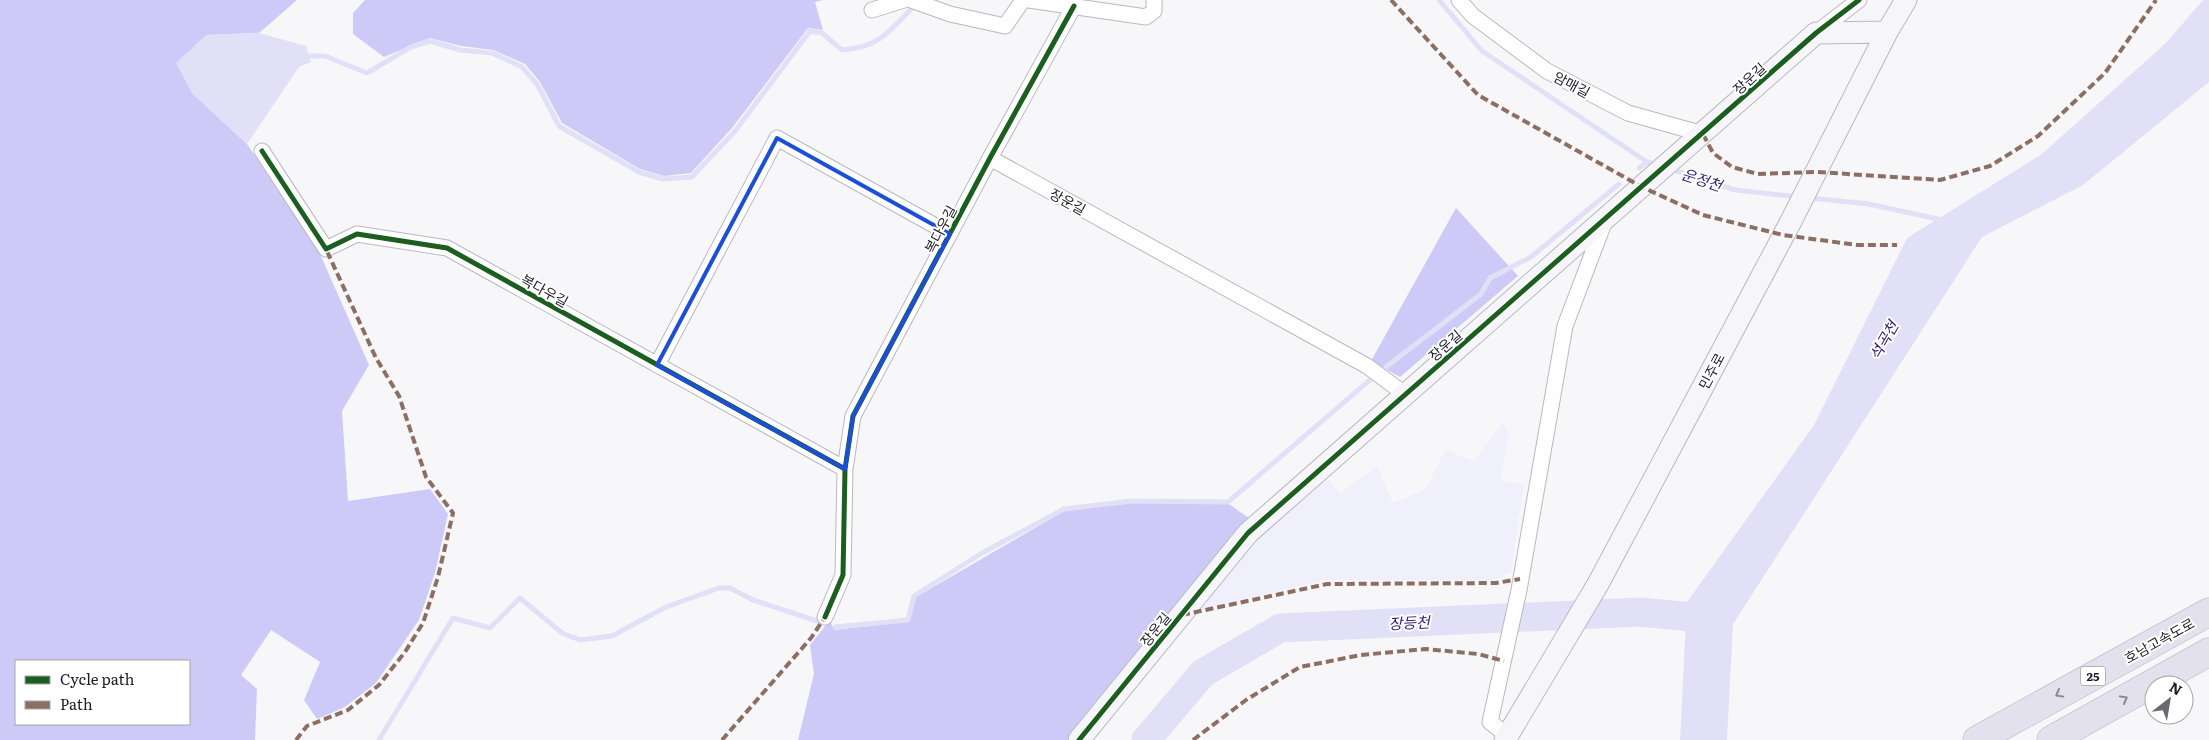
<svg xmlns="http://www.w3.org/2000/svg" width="2209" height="740" viewBox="0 0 2209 740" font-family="Literata,'Noto Sans KR',serif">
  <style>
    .built { fill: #f0effc }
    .forest { fill: #cecaf7; fill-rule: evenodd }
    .water { fill: #e1e0f7 }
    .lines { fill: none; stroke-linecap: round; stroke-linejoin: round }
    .stream { stroke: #e1e0f7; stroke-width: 5 }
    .river { stroke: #e1e0f7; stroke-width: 29 }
    .street-casing { stroke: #b9b8bf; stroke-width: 17 }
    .secondary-casing { stroke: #b9b8bf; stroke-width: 23 }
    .highway-casing { stroke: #b4b2c1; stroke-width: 29 }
    .street { stroke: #fefefe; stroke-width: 15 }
    .secondary { stroke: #f6f5f9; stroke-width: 21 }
    .highway { stroke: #e3e1ed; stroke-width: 28 }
    .quiet { stroke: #8d6e63; stroke-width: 4; stroke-dasharray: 8 4; stroke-linecap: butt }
    .cycleway-casing { stroke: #fff; stroke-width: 8 }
    .cycleway { stroke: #1b5e20; stroke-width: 5 }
    .oneway { stroke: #8a8993 }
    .marked { fill: none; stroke: #1d4ed8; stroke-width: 4; stroke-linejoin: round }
    .labels { text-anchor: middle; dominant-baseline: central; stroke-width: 4; stroke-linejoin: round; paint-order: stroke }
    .shield { fill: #fff; stroke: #616167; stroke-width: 1 }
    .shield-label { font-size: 12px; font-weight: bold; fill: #1d1d26 }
    .street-label { font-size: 14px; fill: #1d1d26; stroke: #fff }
    .water-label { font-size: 15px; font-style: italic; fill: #331c74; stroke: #fff }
  </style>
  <rect width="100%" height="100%" fill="#f7f7fa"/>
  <!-- built -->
  <path class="built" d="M1503,422l6,13 -9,46 24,3 -13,88 -15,8h-171l-123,29 -1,-7 55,-65 70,-60 15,16 36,-27 16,37 33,-14 19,-39 29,11z"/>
  <!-- forest -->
  <path class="forest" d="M0,0h297l-38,33 -53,2 -14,58 55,51 73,110 49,111 -27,46 6,90 82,-12 18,25 -13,59 -16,47 -43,63 -31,24 -28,12 -13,-19 16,-38 -49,-32 -30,45 16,14 -2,51h-255zM16,661h173v63h-173z
    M365,0h458l-8,2 8,28 -15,-2 -76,100 -41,45 -27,3 -24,-7 -78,-46 -22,-41 -15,-18 -32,-14 -32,-4 -31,-8 -46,19 -31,-23v-21z
    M1456,208l62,68 -118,101 -29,-16z
    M1131,503l98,1 24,17 -181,219h-274l16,-66 -4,-29 20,-25 4,10 75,-9 7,-24 148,-86z"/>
  <!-- water -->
  <path class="water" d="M2203,0h6v82l-126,103 -101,52 -249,387 -6,116h-47l7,-138 127,-177 93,-187 135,-84 125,-112z
    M259,33l47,13 5,16 -12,5 -52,77 -55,-51 -16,-30 30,-28z"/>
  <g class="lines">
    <!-- stream -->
    <path class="stream" d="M1439,0l43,51 165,111 11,3
      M303,56h22l42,17 44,-26 19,-6 30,9 32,3 30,14 15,17 22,42 80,46 24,7 29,-2 43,-46 75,-100 12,2 20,17c36,-2 47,-18 70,-42
      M1639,168l8,-6
      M1671,169l64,21 64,7
      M1810,198l59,6 73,16
      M1386,367l95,-73 9,-16 41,-21 88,-73
      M835,627l73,-7 6,-24 68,-43 82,-44 67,-8 97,1 143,-123
      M379,740l74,-122 37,10 30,-30 42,35 18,7 32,-4 54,-29 53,-19h11l23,12 64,21"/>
    <!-- river -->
    <path class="river" d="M1146,740l57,-67 77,-45 360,-16 74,7"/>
    <!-- street casing -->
    <g class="street-casing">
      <path id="street" d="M911,0l39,14 55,12 18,-26
        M1029,0l117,17 8,-6v-11
        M1459,0l14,16 74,55 81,42 75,21
        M872,10l32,-10
        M1816,33l43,-33
        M262,151l64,98 31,-15 90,14 398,221
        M990,158l377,208 39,29
        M657,365l120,-227 173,96
        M825,617l18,-42 2,-106 8,-53 137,-258 84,-152
        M1508,736l-18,-14 29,-132 46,-264 39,-103"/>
    </g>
    <!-- secondary casing -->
    <g class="secondary-casing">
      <path id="secondary" d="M1079,740l169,-207 568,-500 71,-1
        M1505,740l93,-156 191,-359 98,-193 19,-32"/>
    </g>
    <!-- highway casing -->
    <g class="highway-casing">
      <path id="highway" d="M1977,740l232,-128
        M2051,740l158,-88"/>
    </g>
    <!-- street -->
    <use href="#street" class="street"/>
    <!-- secondary -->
    <use href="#secondary" class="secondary"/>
    <!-- highway -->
    <use href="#highway" class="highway"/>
    <!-- quiet -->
    <path class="quiet" d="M1391,0l87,95 164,92 61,28 80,20 74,10h40
      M1703,134l10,19 19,14 26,7 59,-2 123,8 50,-14 48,-30 67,-63 51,-73
      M1182,615l145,-31 169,-1 24,-4
      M296,740l11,-14 41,-16 31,-25 26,-33 18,-29 15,-46 15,-64 -27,-36 -27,-81 -23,-38 -50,-109
      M722,740l89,-102 14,-21
      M1193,740l53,-40 54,-33 61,-12 64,-6 53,5 26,7"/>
    <!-- cycleway casing -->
    <g class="cycleway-casing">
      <path id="cycleway" d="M262,151l64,98 31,-15 90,14 398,221
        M825,617l18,-42 2,-106 8,-53 137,-258 84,-152
        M1079,740l169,-207 568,-500 43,-33"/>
    </g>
    <!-- cycleway -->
    <use href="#cycleway" class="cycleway"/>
  </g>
  <!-- one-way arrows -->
  <defs><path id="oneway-chevron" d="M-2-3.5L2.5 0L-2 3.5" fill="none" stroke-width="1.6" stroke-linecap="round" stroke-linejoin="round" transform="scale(1.25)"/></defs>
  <g class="oneway">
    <use href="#oneway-chevron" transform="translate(2059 694) rotate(151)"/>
    <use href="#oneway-chevron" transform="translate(2124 699) rotate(-29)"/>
  </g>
  <!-- marked area -->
  <path class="marked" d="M777,138l173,96 -97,182 -8,53 -188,-104z"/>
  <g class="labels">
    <!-- shield labels -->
    <rect class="shield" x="2080.5" y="666.5" width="25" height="19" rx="4"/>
    <g class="shield-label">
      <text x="2093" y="676">25</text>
    </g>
    <!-- street labels -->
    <g class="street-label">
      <text transform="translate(1749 78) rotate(-42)">장운길</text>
      <text transform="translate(1572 84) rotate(28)">암매길</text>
      <text transform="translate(1068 201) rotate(29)">장운길</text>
      <text transform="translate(940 229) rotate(-62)">복다우길</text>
      <text transform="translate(545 290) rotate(29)">복다우길</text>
      <text transform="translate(1445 345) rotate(-41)">장운길</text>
      <text transform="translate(1711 371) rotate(-62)">민주로</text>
      <text transform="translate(1155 629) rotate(-51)">장운길</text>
      <text transform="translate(2159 640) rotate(-29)">호남고속도로</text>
    </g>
    <!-- water labels -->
    <g class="water-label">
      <text transform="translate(1702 179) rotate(18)">운정천</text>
      <text transform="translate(1883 340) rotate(-60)">석곡천</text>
      <text transform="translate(1409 622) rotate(-3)">장등천</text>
    </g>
  </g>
  <!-- legend -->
  <rect x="15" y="660" width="175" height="65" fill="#ffffff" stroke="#a5a5a8"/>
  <rect x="25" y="676" width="25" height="8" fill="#1b5e20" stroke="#a5a5a8"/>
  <text x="60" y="685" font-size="15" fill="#1d1d26">Cycle path</text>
  <rect x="25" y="701" width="25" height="8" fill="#8d6e63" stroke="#a5a5a8"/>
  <text x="60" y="710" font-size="15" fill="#1d1d26">Path</text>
  <!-- north arrow -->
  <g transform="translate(2169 700) rotate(31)"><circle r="24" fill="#ffffff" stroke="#a5a5a8"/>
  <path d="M0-4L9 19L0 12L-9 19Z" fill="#696970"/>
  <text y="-8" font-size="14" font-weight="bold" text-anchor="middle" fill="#1d1d26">N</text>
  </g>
</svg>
